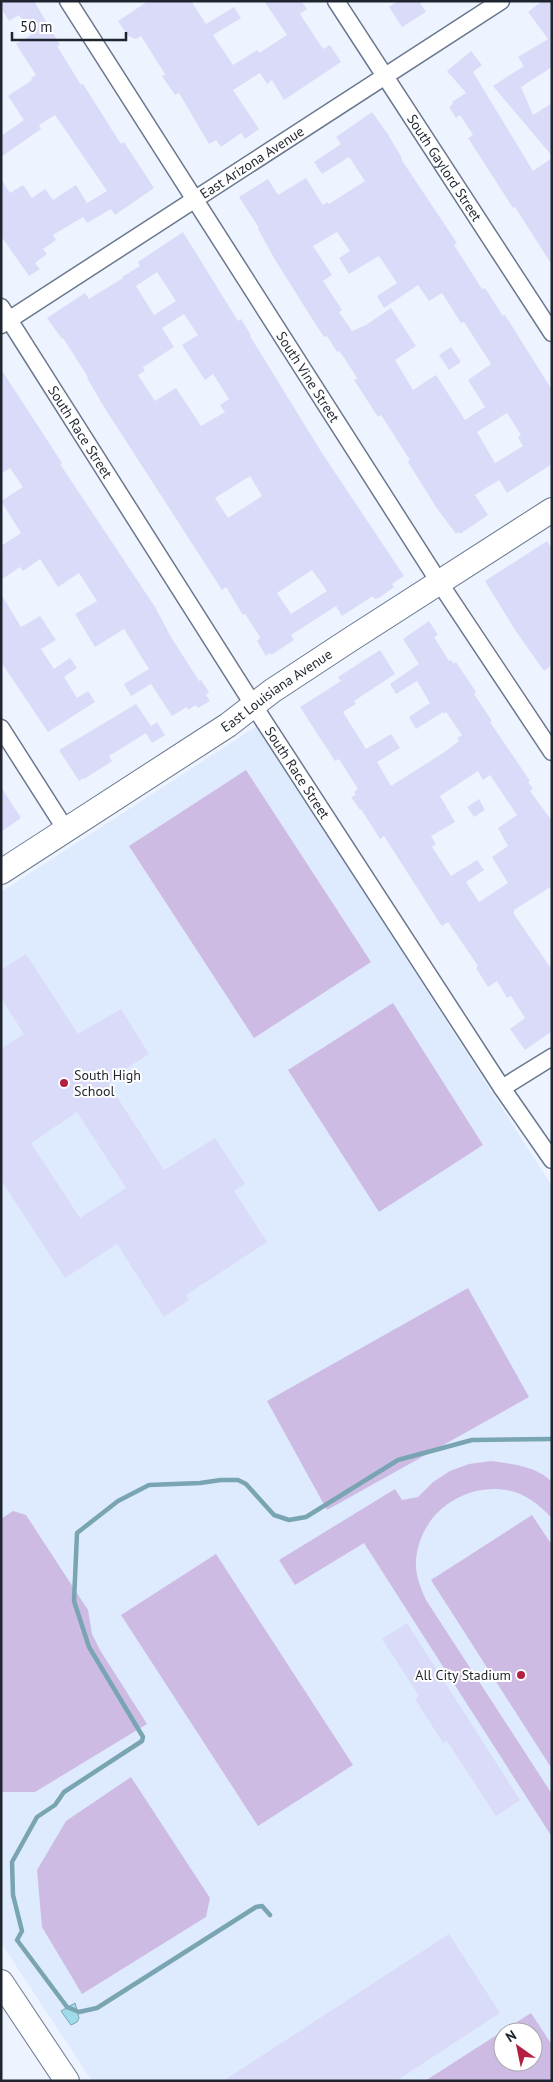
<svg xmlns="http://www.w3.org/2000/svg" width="553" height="2082" viewBox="0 0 553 2082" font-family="'PT Sans',sans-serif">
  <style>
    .built { fill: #deeafe; fill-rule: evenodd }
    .green { fill: #cebbe4; fill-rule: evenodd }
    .water { fill: #a0dbea; stroke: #79a4b2 }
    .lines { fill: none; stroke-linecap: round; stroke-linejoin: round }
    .stream { stroke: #79a4b2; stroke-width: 4.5 }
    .building { fill: #dadbf8; fill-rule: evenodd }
    .street-casing { stroke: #6a788f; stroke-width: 19 }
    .secondary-casing { stroke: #6a788f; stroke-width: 26 }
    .street { stroke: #fff; stroke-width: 16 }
    .secondary { stroke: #fff; stroke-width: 24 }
    .poi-dot { fill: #b32042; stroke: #fff; stroke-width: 2 }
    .labels { text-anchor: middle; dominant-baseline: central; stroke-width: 4; stroke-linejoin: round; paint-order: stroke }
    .street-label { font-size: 14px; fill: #1f252f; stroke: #fff }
    .poi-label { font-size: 14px; fill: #1f252f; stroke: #fff; text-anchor: start }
  </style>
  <rect width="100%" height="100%" fill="#edf4ff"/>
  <!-- built -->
  <path class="built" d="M257,726l295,460v895h-460l-91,-138v-1051zM503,2032h30v30h-30z"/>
  <!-- green -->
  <path class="green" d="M246,770l125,192 -117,76 -125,-192z
    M393,1003l90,142 -104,67 -91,-142z
    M468,1288l61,109 -202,113 -60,-109z
    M491,1461c21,3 46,5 61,21v36c-11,-11 -22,-21 -37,-26 -46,-13 -95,19 -99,68 -1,14 4,27 10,40l126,194v43l-188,-294 -69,42 -16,-25 116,-71 7,11 16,-3 15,-15 17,-11 19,-7z
    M13,1511l13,4 62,95 4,24 8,16 47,74 -112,68h-34v-273z
    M532,1515l20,30v224l-121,-189z
    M216,1554l137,211 -95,61 -137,-211z
    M131,1777l79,121 -4,19 -124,77 -40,-67 -5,-57 29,-49z
    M531,2013l21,32v36h-127zM503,2032h30v30h-30z"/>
  <!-- water -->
  <path class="water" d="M75,2003l4,15 -2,4 -6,3 -10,-14z"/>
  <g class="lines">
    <!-- stream -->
    <path class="stream" d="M270,1915l-8,-9 -6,1 -159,101 -18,4 -12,-5 -50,-67 5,-9 -9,-36 -1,-33 25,-45 18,-12 9,-13 78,-51 1,-4 -54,-90 -15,-46 3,-68 41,-32 31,-16 51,-2 21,-3h17l8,4 28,31 15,5 17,-3 92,-57 74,-20 80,-1"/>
  </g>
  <!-- building -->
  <path class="building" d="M1,1h33l26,44 -3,1 24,39 2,-1 38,60 3,-2 30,46 -39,27 -4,-6 -24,14 -4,-6 -30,18 3,5 -13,9 4,5 -12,9 5,6 -11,7 -28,-40v-57l9,14 13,-8 9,13 13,-9 8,11 23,-15 11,18 20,-12 -52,-76 -16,10 2,4 -40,28v-21l23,-16 -16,-24 24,-16 -1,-2 5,-3 -20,-31 15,-9 -12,-20 -10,6 -8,-13z
    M148,1h43l15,23 28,-17 7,11 -28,17 20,30 24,-15 2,3 28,-18 -23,-34h37l6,8 -7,5 23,35 7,-4 11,17 -57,38 -12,-20 -5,4 -7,-11 -27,17 26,39 -14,10 -4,-6 -20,14 -5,-7 -7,4 -30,-51 -4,2 -13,-19 3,-2 -24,-38 -5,3 -8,-3 -10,-15z
    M398,1h21l7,11 -24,15 -13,-20z
    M542,1h10v66l-31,20 12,28 19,-12v53l-59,-70 31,-20 -6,-9 30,-18 -20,-27z
    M471,51l11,14 -9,7 60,99 19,-13v107l-37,-58 -2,1 -45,-70 5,-3 -13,-20 -4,3 -7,-11 4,-3 -1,-2 14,-9 -19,-22z
    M372,112l15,21 15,25 -1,1 56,84 -3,2 28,44 3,-1 18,28 2,-1 47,75v74l-45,29 -8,-13 -24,15 13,20 -28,19 -1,-2 -3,2 -20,-27 -28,-45 2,-2 -29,-45 -3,2 -24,-37 3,-2 -12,-19 -6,-8 -2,1 -10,-16 -3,1 -13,-20 -37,-59 -16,-29 1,-1 -20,-31 29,-18 10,16 28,-17 17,27 4,-3 2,2 36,-23 -16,-24 -27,17 -8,-12 27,-18 -5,-7zM337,232l13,19 -11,7 10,16 30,-18 18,27 -20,13 7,12 34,-23 11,16 13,-8 19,30 3,-1 27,42 -23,16 17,27 -20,13 -29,-45 -23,15 -18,-30 21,-14 -25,-38 -25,17 -14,6 -13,-19 3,-2 -19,-29 9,-6 -19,-29zM507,413l14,22 -3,2 5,9 -28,17 -18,-31z
    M183,232l55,89 3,-2 10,16 -1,1 72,117 82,123 -12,8 2,3 -15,11 -4,1 -2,-3 -31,20 -6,-10 -45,29 3,5 -23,15 -1,-2 -4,3 -9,-15 3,-3v-1l-15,-23 -2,1 -17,-28 -4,3 -118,-183 -17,-29 1,-1 -25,-39 -1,1 -15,-21 38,-25 4,6 34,-21 -1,-1 18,-11 -2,-4zM157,272l19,29 -22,14 -18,-29zM184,314l14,21 -16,10 23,35 8,-6 16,25 -9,6 5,7 -24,14 -25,-38 -21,13 -17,-26 7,-4 -2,-4 31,-20 -12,-19zM250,476l12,20 -34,22 -13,-20zM312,570l15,21 -36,23 -14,-21z
    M451,347l10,15 -12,8 -10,-15z
    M1,369l61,94 -2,1 95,143 16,30 28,44 2,-1 8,12 -3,3 4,6 -12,7 -2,-3 -8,5 -1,-3 -15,9 -21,-32 -20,12 -7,-12 25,-15 -25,-40 -29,18 -20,-33 22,-13 -18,-28 -21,14 -18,-28 -17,12 -3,-4 -19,13v-34l20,-13 -20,-32 22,-14 -13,-19 -9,6z
    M547,541l5,8v116l-8,6 -29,-41 -30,-49z
    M1,594l20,33 19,-11 16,24 -15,9 13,20 16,-11 7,10 -13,9 13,21 11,-7 7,11 -47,30 -47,-70z
    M429,621l9,14 -4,2 15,24 2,-1 3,4 2,-2 20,30 -2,2 18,27 -2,1 40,59 -2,1 5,7 -3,2 22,30v65l-38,24v4l38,56v61l-27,19 -15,-21 15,-11 -14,-22 -4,2 -10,-17 -9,6 -12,-19 2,-2 -30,-44 -6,4 -3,-4 -55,-86 -4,3 -19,-30 -1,1 -9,-13 5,-2 -2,-3 4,-3 -19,-30 -4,2 -35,-54 41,-26 -3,-4 42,-27 15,24 -41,27 2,3 -13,8 23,37 25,-15 9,14 -23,14 14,24 52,-33 16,-12 -2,-3 5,-3 -16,-23 -2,2 -1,-2 -27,17 -7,-12 21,-14 -13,-22 -21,13 -6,-10 29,-20 -16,-25zM478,771l5,9 7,-5 27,40 -19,13 10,18 -16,11 16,26 -29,19 -13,-20 18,-12 -7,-10 -26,16 -19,-29 4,-3 -5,-8 24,-14 -15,-26z
    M136,704l15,22 6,-4 8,13 -13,8 -6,-10 -37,23 3,5 -1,1 -27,17 -1,-1 -4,3 -20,-31z
    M1,787l20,31 -20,14z
    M479,799l6,11 -11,7 -7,-10z
    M26,954l52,80 43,-25 28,45 -25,16 1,2 -17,11 56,87 51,-32 30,46 -11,7 33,51 -81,53 3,5 -25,17 -47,-73 -52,34 -64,-98v-131l23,-15 -23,-36v-28zM77,1112l49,76 -46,30 -49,-75z
    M407,1623l113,177 -24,16 -49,-75 -4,2 -28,-44 4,-3 -37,-57z
    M449,1934l51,79 -104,68h-173z"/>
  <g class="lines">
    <!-- street casing -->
    <g class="street-casing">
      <g id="street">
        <path id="s1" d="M68,1l371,581 113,170"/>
        <path id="s2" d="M336,1l216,332"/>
        <path id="s3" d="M1,307l253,399 248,382 50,72"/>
        <path id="s4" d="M1,325l500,-324"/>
        <path d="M1,728l65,102"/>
        <path d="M502,1088l50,-31"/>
      </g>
    </g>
    <!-- secondary casing -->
    <g class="secondary-casing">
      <g id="secondary">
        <path id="s5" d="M1,872l227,-147 44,-34 76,-50 204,-131"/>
        <path d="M1,1982l66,99"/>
      </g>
    </g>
    <!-- street -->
    <use href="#street" class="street"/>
    <!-- secondary -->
    <use href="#secondary" class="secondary"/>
  </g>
  <!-- markers -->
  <g class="poi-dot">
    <circle cx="64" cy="1083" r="5"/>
    <circle cx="521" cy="1675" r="5"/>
  </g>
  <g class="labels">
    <!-- street labels -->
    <g class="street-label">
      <text stroke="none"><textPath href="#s4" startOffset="299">East Arizona Avenue</textPath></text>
      <text stroke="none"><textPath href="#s2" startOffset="199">South Gaylord Street</textPath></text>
      <text stroke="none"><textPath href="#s1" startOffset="446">South Vine Street</textPath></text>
      <text stroke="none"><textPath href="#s3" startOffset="148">South Race Street</textPath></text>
      <text stroke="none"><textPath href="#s5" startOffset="330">East Louisiana Avenue</textPath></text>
      <text stroke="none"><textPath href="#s3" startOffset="552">South Race Street</textPath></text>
    </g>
    <!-- poi labels -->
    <g class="poi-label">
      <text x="74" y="1075">South High<tspan x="74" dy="16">School</tspan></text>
      <text x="511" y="1675" text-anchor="end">All City Stadium</text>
    </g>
  </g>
  <!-- border -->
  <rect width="553" height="2082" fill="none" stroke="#1f252f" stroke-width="5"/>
  <!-- north arrow -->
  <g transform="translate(518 2047) rotate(327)"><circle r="24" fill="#ffffff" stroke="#a5a8ac"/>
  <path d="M0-4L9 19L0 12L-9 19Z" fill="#b32042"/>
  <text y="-8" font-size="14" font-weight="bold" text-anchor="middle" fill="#1f252f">N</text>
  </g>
  <!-- scale -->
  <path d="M12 32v8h114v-8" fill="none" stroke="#1f252f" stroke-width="2.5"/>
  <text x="20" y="32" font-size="15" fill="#1f252f" stroke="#ffffff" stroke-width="4" paint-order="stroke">50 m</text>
</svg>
